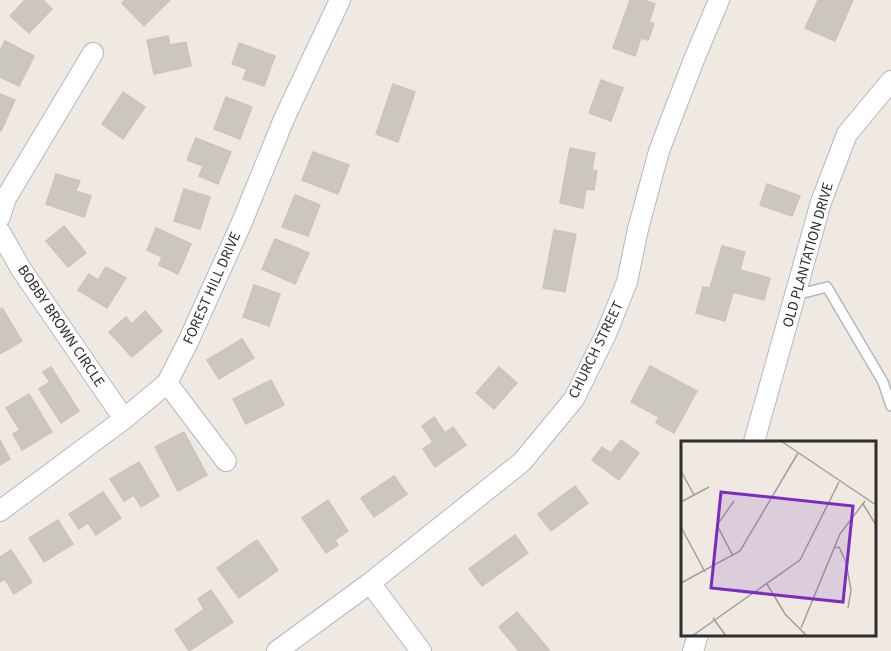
<svg xmlns="http://www.w3.org/2000/svg" width="891" height="651" viewBox="0 0 891 651" font-family="'Source Sans 3',sans-serif">
  <style>
    .building { fill: #cbc7bf; stroke: #cbc5ba; stroke-width: 1.5 }
    .lines { fill: none; stroke-linecap: round; stroke-linejoin: round }
    .service-casing { stroke: #b4b7c1; stroke-width: 12 }
    .minor-casing { stroke: #b4b7c1; stroke-width: 22 }
    .service { stroke: #fff; stroke-width: 9 }
    .minor { stroke: #fff; stroke-width: 20 }
    .labels { text-anchor: middle; dominant-baseline: central; stroke-width: 4.5; stroke-linejoin: round; paint-order: stroke }
    .street-label { font-size: 15px; fill: #2e2e2e; stroke: #fff }
    .inset-road { fill: none; stroke: #a29e99; stroke-width: 1.5 }
    .view { fill: #7b2cbf; fill-opacity: 0.15; stroke: #7b2cbf; stroke-width: 3 }
    .inset-edge { fill: none; stroke: #2e2e2e; stroke-width: 3 }
  </style>
  <rect width="100%" height="100%" fill="#efe9e1"/>
  <!-- building -->
  <path class="building" d="M25,0h18l9,9 -23,24 -19,-17z
    M125,0h45l-26,26 -22,-23z
    M630,0h14l11,4 -6,18 5,2 -6,16 -7,-2 -6,18 -22,-8z
    M818,0h35l-18,41 -30,-13z
    M168,36l2,9 16,-3 5,24 -37,8 -7,-34z
    M5,41l29,15 -15,30 -19,-9v-26z
    M239,43l36,13 -11,30 -21,-7 4,-10 -15,-5z
    M601,80l22,8 -12,33 -22,-8z
    M393,84l22,8 -17,50 -22,-8z
    M123,92l22,15 -22,32 -21,-15z
    M0,94l15,6 -14,31h-1z
    M226,97l26,10 -12,32 -26,-10z
    M196,138l35,14 -13,32 -19,-8 4,-10 -16,-6z
    M570,148l25,5 -3,17 5,1 -3,19 -8,-1 -3,19 -23,-5z
    M313,152l36,13 -11,29 -36,-14z
    M56,174l24,7 -4,10 15,5 -7,21 -38,-13z
    M767,184l33,12 -8,20 -32,-11z
    M184,189l26,8 -10,32 -26,-8z
    M295,195l25,10 -12,31 -26,-9z
    M64,226l22,27 -18,14 -22,-26z
    M156,228l35,16 -13,30 -19,-9 3,-8 -15,-7z
    M554,230l22,4 -11,58 -22,-4z
    M275,239l34,14 -14,31 -33,-15z
    M722,246l23,6 -5,18 30,8 -6,22 -31,-8 -8,29 -29,-8 7,-26 7,1z
    M106,267l20,11 -19,30 -29,-18 11,-16 9,6z
    M254,285l26,9 -11,32 -26,-9z
    M2,308l20,33 -22,13v-44z
    M145,311l17,20 -30,26 -23,-25 17,-15 6,7z
    M242,339l12,19 -35,21 -12,-19z
    M650,366l47,25 -23,42 -18,-10 3,-6 -28,-15z
    M51,367l28,44 -18,12 -22,-34 11,-7 -7,-10z
    M499,367l18,16 -23,26 -18,-16z
    M271,380l13,25 -38,19 -13,-25z
    M29,394l23,38 -30,18 -9,-16 7,-4 -14,-22z
    M434,417l11,16 8,-6 13,18 -31,22 -12,-18 10,-7 -11,-16z
    M184,432l23,43 -29,16 -23,-44z
    M0,440l10,19 -10,6z
    M621,440l18,13 -20,27 -27,-20 10,-13 9,6z
    M139,462l20,34 -18,11 -7,-12 -10,6 -14,-22z
    M394,476l13,18 -33,23 -13,-19z
    M575,486l13,17 -37,28 -13,-17z
    M103,492l18,26 -25,17 -8,-12 -9,6 -10,-15z
    M328,500l20,31 -13,9 3,5 -12,8 -24,-35z
    M58,520l15,24 -29,18 -15,-24z
    M515,535l13,18 -46,33 -13,-17z
    M257,540l21,30 -39,28 -22,-30z
    M11,550l21,32 -18,12 -9,-15 -5,3v-25z
    M211,590l22,32 -44,29 -14,-21 29,-21 -6,-10z
    M517,612l33,39h-31l-20,-24z"/>
  <g class="lines">
    <!-- service casing -->
    <g class="service-casing">
      <path id="service" d="M796,295l31,-8 56,95 8,24"/>
    </g>
    <!-- minor casing -->
    <g class="minor-casing">
      <path id="minor" d="M0,217l6,-19 87,-145
        M0,232l21,37 103,150
        M167,383l59,78
        M754,442l67,-240 26,-68 44,-53
        M0,511l124,-92 43,-36 21,-41 54,-120 42,-103 56,-119
        M370,583l51,68
        M277,651l93,-68 152,-121 52,-63 32,-65 21,-52 11,-53 21,-78 34,-89 26,-62
        M693,651l5,-17"/>
    </g>
    <!-- service -->
    <use href="#service" class="service"/>
    <!-- minor -->
    <use href="#minor" class="minor"/>
  </g>
  <g class="labels">
    <!-- street labels -->
    <g class="street-label">
      <text transform="translate(808 255) rotate(-74)">OLD PLANTATION DRIVE</text>
      <text transform="translate(212 288) rotate(-66)">FOREST HILL DRIVE</text>
      <text transform="translate(61 326) rotate(56)">BOBBY BROWN CIRCLE</text>
      <text transform="translate(596 350) rotate(-64)">CHURCH STREET</text>
    </g>
  </g>
  <!-- overview -->
  <g transform="translate(681 441)">
    <rect width="195" height="195" fill="#efe9e1"/>
    <path class="inset-road" d="M100,0l95,64M0,30l13,24M0,61l28,-15M182,63l13,21M0,86l24,45M153,107l5,-1 7,15 5,28 -3,18M52,115l-16,-31 17,-24M0,142l59,-32 58,-98M86,143l18,30 22,22M32,177l13,18M120,187l39,-94 25,-33M11,195l108,-76 39,-78"/>
    <path class="view" d="M40,51l132,14 -10,96 -132,-14z"/>
    <rect width="195" height="195" class="inset-edge"/>
  </g>
</svg>
